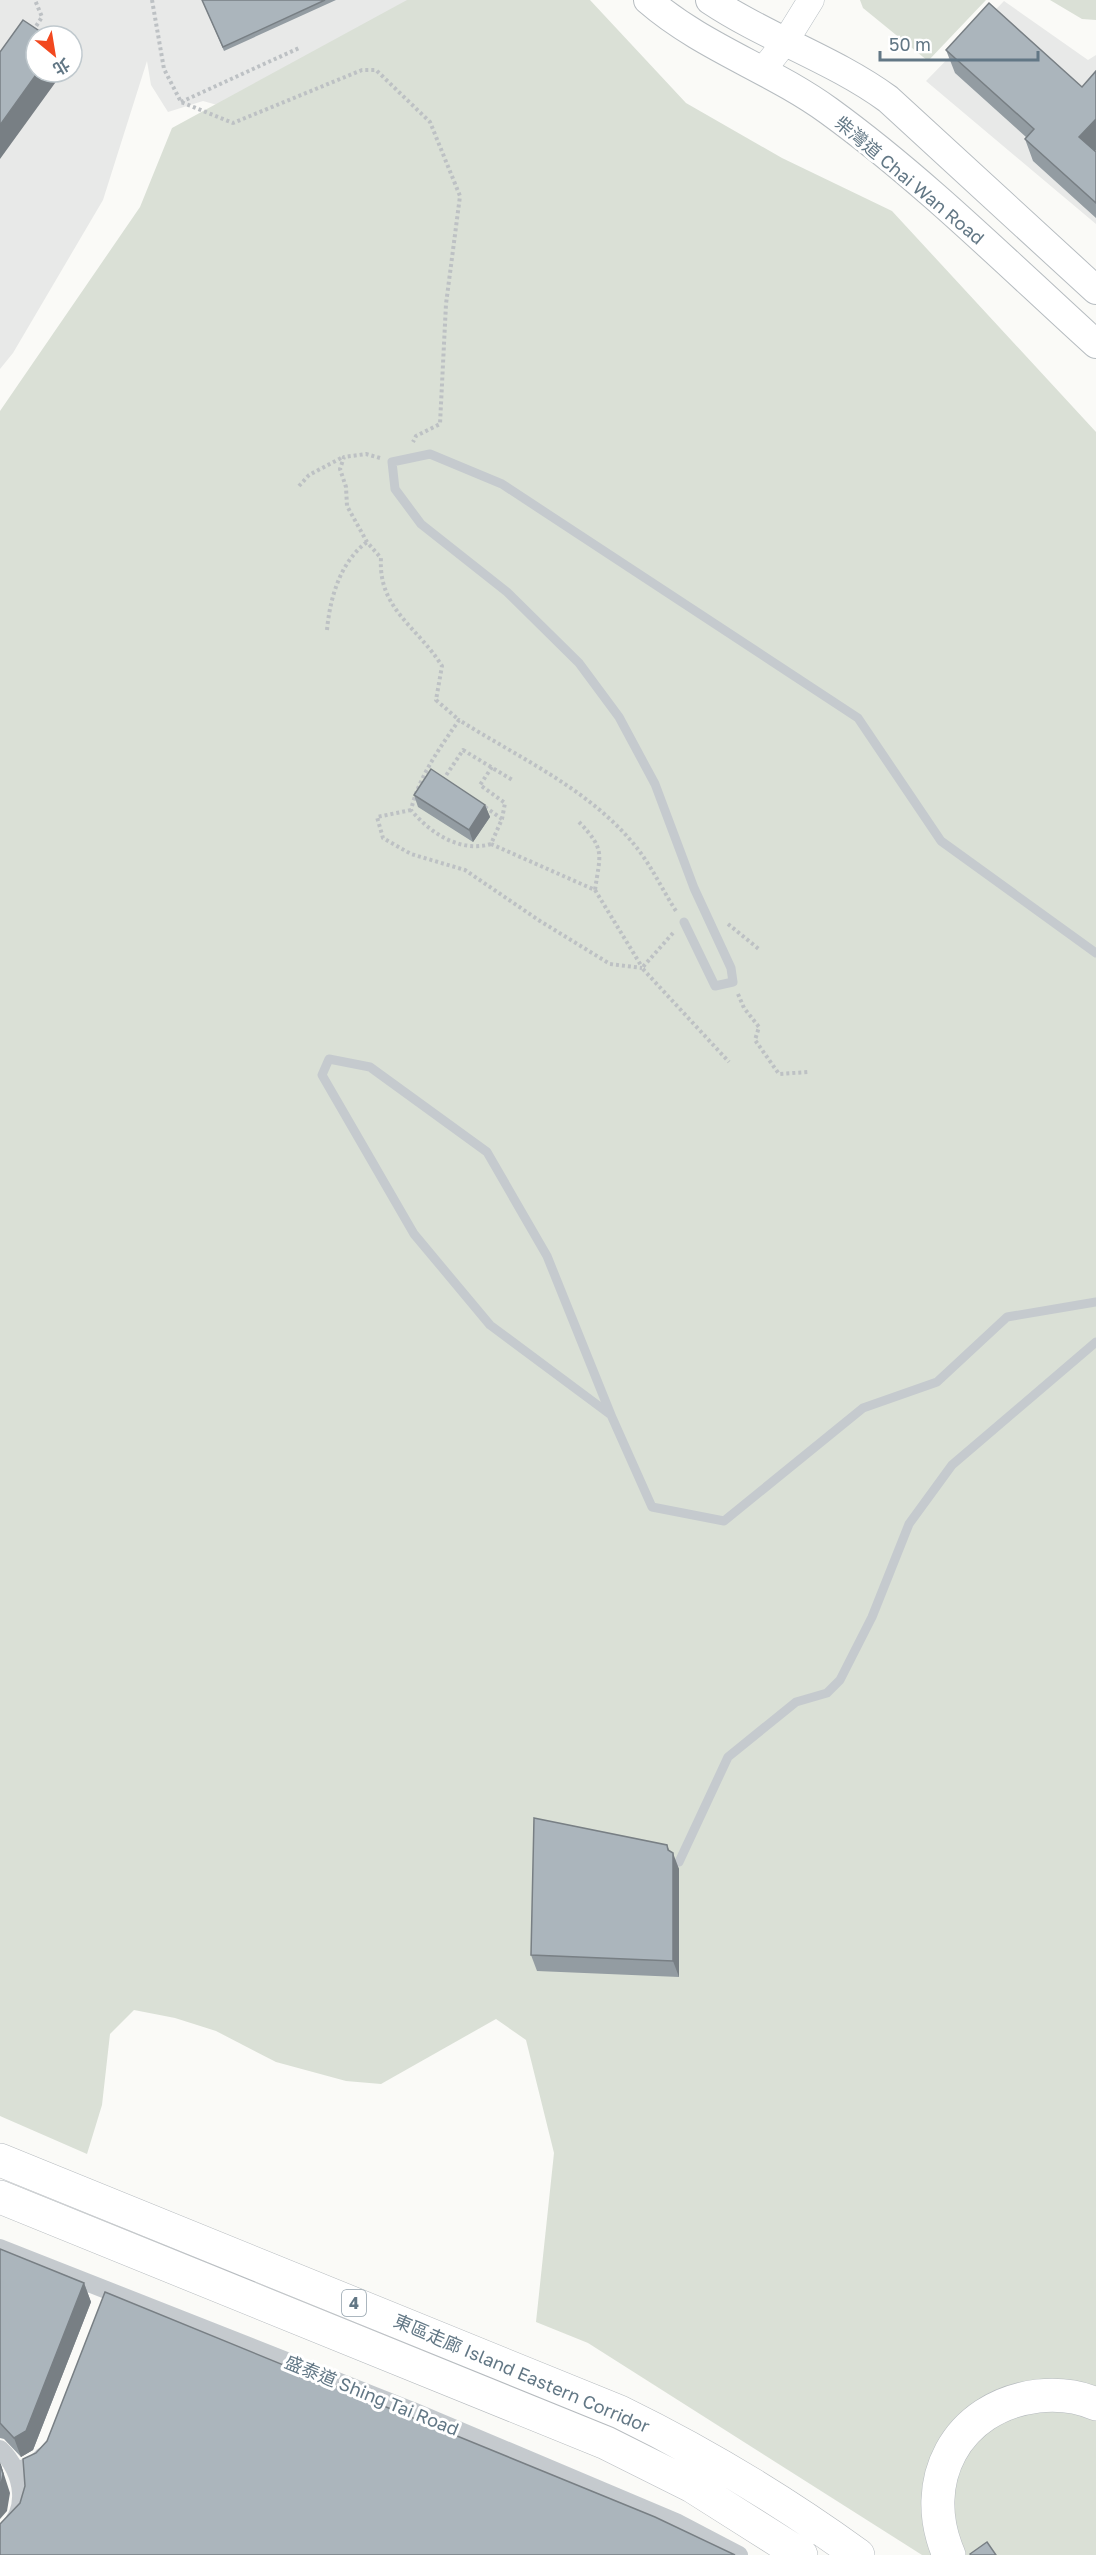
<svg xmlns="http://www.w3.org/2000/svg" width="1096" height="2555" viewBox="0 0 1096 2555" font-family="'Golos Text','Noto Sans TC',sans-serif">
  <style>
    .built { fill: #e8e9e8; fill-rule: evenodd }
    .green { fill: #dae0d6 }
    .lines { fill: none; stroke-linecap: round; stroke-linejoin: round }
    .secondary-casing { stroke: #b7bec3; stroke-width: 27 }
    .primary-casing { stroke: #b6bcc0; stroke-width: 30 }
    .motorway-casing { stroke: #b6bbbf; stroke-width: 34 }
    .path { stroke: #bdc1c4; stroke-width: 4; stroke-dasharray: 3 3; stroke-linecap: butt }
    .service { stroke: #c5cace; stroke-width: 9 }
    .minor { stroke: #c5cace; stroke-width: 18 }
    .secondary { stroke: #fff; stroke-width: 26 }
    .primary { stroke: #fff; stroke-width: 28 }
    .motorway { stroke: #fff; stroke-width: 33 }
    .wall { fill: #939ca2 }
    .shaded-wall { fill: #787f84 }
    .building { fill: #abb5bc; stroke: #787f84; stroke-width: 1.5 }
    .labels { text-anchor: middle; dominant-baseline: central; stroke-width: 6; stroke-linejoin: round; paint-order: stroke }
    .shield { fill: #fff; stroke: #91a0aa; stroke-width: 1.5 }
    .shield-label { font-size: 16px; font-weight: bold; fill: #627785 }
    .street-label { font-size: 18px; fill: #627785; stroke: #fff }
  </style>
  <rect width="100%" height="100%" fill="#fafaf7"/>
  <!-- built -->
  <path class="built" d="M0,0h479l-251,108 -25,-7 -35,11 -17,-27 -4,-24 -44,139 -90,153 -13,16zM36,36h36v36h-36z
    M1004,1l84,59 8,-5v169l-170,-143z"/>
  <!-- green -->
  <path class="green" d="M407,0h183l96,103 96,55 110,53 204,221v2123h-174l-334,-212 -52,-21 18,-169 -28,-113 -30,-21 -115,65 -35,-3 -70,-19 -60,-31 -41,-13 -41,-8 -24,24 -8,71 -15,49 -87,-38v-1705l140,-204 32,-79z
    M860,0h126l-58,61 -65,-53z
    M1050,0h46v20l-14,-1z"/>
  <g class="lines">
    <!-- secondary casing -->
    <g class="secondary-casing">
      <path id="secondary" d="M763,70l22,-28 26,-42"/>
    </g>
    <!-- primary casing -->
    <g class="primary-casing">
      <path id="primary" d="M648,0c54,47 123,69 181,111 95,69 180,154 267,233
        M710,0c57,38 123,59 178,99l208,191"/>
    </g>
    <!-- motorway casing -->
    <g class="motorway-casing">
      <path id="motorway" d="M0,2160l620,252c84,41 162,88 238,143
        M0,2197l606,246 86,43 109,69
        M949,2555c-32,-73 7,-149 89,-159 20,-2 40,0 58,8"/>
    </g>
    <!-- path -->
    <path class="path" d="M152,0l12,69 17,33 52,21 129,-53h14l54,52 30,74 -14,108 -6,120 -24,12 -3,6
      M33,31l9,-14 -7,-17
      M181,102l118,-54
      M380,458l-14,-4 -22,3 -4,12 6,18 1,19 20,36 14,16c-3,51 36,68 61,108l-6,34 23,20
      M299,486l10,-11 34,-18
      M327,630c3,-32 13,-68 40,-88
      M492,767l-12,18 25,18 -3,16
      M443,780l20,-30 51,31
      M485,807l17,12 -11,25 104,46c5,-36 11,-40 -16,-68
      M411,810l-34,7 6,21 28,16 54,16 75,51 70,43 32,4
      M491,844c-31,9 -61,-11 -80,-34 8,-34 29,-62 48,-90 62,39 132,70 178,128 15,19 26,43 39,63
      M595,890l47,77
      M728,924l32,26
      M673,933l-31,35 87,94
      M738,994l6,14 15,19 -4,13 24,34 29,-2"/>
    <!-- service -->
    <path class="service" d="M684,922l31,64 18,-4 -2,-14 -37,-80 -39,-104 -36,-67 -40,-54 -72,-71 -86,-68 -26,-35 -3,-27 38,-8 72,30 356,234 83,123 155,112
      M611,1415l-64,-159 -60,-104 -117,-85 -41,-8 -7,16 92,159 76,91 121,90 41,92 72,14 139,-113 74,-26 70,-65 89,-15
      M679,1862l49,-105 68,-55 31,-9 13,-13 32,-63 37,-93 43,-59 144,-123"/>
    <!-- minor -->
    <path class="minor" d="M0,2248l413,163 263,111 63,33
      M0,2449c24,23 32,65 0,86
      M17,2471l18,-7 8,-8"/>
    <!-- secondary -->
    <use href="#secondary" class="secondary"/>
    <!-- primary -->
    <use href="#primary" class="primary"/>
    <!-- motorway -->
    <use href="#motorway" class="motorway"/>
  </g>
  <!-- wall -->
  <path class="wall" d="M202,0h134l-112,51z
    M946,50l136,37 14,-16v79l-1,1 1,1v66l-63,-57 -8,-22 1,-2 -71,-64z
    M414,795l71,10 5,12 -17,25 -55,-35z
    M669,1851l10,18v108l-142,-6 -6,-16z
    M0,2249l84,34 7,19 -58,148 -12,7 -17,-18 -4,-1z"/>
  <!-- shaded-wall -->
  <path class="shaded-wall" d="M38,72h25l-63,87v-34z
    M1096,119v31l-8,9 -9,-22z
    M485,805l5,12 -17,25 -4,-12z
    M667,1845l6,15v-7l6,16v108l-6,-16 -5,-111z
    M84,2283l7,19 -58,148 -12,7 -7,-19z
    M0,2462l10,31 -3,18 -7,8z"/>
  <!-- building -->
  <path class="building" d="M202,0h123l-102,47z
    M989,3l93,84 14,-16v48l-17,18 17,15v51l-71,-64 9,-10 -88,-79z
    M23,20l24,16h-11v36h2l-38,53v-73z
    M431,769l54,36 -16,25 -55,-35z
    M534,1818l133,27 1,5 5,3v108l-142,-6z
    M0,2249l84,34 -58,148 -12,7 -14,-15z
    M105,2292l550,225 80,38h-735v-31l20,-21 5,-17 -2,-27 13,-6 11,-12z
    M0,2464l3,10 -3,16z
    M987,2542l9,13h-25l-1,-1z"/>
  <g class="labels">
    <!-- shield labels -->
    <rect class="shield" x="342" y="2290" width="24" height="26" rx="4.5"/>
    <g class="shield-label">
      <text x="354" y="2303">4</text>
    </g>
    <!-- street labels -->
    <g class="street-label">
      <text transform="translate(910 180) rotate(40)">柴灣道 Chai Wan Road</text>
      <text transform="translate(522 2373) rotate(23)">東區走廊 Island Eastern Corridor</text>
      <text transform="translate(372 2395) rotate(22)">盛泰道 Shing Tai Road</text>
    </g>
  </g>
  <!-- north arrow -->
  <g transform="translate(54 54) rotate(150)"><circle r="28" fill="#ffffff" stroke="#c0c9ce" stroke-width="1.5"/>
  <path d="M0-4.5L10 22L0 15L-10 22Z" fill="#f2481f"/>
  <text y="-9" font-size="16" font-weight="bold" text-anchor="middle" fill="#627785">北</text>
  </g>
  <!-- scale -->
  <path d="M880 51v9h158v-9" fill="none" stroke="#627785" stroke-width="3"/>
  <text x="889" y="51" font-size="18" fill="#627785" stroke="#ffffff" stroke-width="4.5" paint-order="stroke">50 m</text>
</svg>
